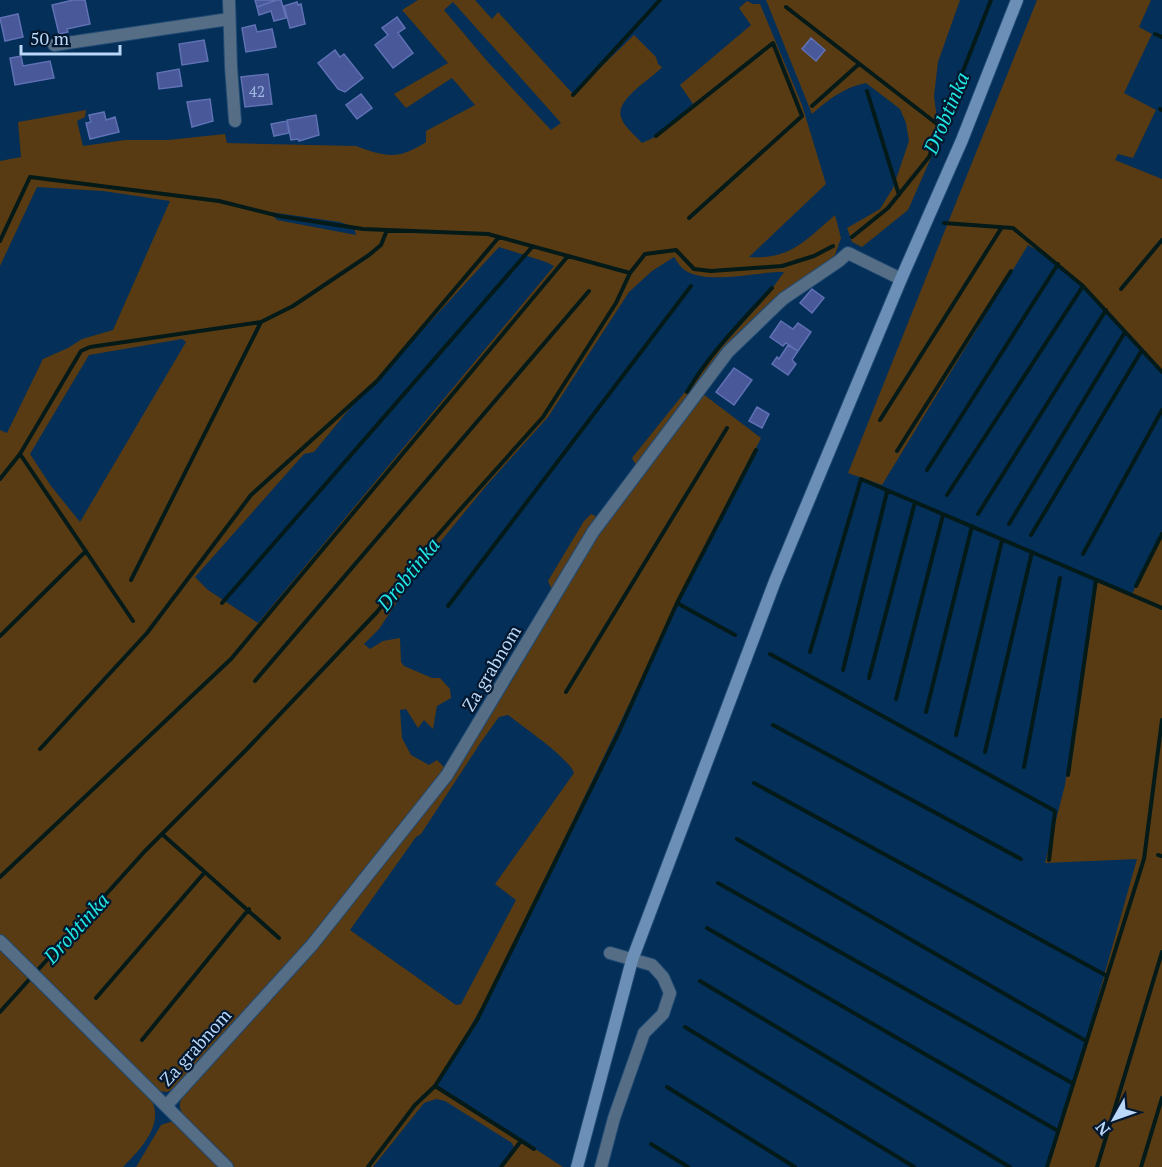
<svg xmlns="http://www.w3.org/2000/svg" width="1162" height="1167" viewBox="0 0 1162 1167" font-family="'PT Serif',serif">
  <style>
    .green { fill: #583b13; fill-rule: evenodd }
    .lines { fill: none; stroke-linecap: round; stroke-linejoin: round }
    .stream { stroke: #041a19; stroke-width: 4 }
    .building { fill: #485899; stroke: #6071b5; stroke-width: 1.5 }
    .minor-casing { stroke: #204a72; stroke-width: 14 }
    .secondary-casing { stroke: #204a72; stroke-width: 14 }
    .minor { stroke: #566d86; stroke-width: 12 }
    .secondary { stroke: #6b8fb7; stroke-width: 12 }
    .labels { text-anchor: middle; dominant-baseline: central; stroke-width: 4.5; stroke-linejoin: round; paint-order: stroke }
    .number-label { font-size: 15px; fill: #9eb8e0 }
    .street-label { font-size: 18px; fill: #bbd8f8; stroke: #03172e }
    .water-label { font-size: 20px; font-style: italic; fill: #21e7e2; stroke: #03172e }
  </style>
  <rect width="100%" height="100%" fill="#032f58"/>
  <!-- green -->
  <path class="green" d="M418,0h57l17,19 6,-7 75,82 61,-59 22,22 2,7 4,3c-10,12 -47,32 -41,50 3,10 14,18 21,26l11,-5 40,-34 -13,-19 71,-60 -12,-17 8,-7 6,3h7l42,101 24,79 -77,73c41,3 57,-17 86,-42l6,23 -6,17 -8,8 -48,36 -142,168 -5,-9 85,-106 49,-55 18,-25c-26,-1 -81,15 -102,-4 -3,-3 -6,-8 -8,-11l-22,14 -23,21 -81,125 -62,69 -63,77 -44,66 -15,15 6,5 13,-8 17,-3 1,24 3,4 28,12h8l10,11 1,9 -14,8 -4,23 -9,-9 -6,8 -12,-19 -6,1 2,28 9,17 18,10 8,-5 8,8 -142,182 -126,138 -10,4 -10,-1 -157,-156v-505l7,3 36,-74 25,-11 14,-9 31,-9 57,-129 -67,-10 -66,-4 -37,79v-105l21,-4 -3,-35 68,-12 -1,7 -8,4 6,25 42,-6h43l57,-6 2,9 129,3c30,11 43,14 70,-4v-11l49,-26 -23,-27 -46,30 -12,-14 54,-31 -46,-53zM453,2l108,121 -10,7 -64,-69 -43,-51zM270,212l70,10 14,5 2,8 -79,-15zM499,247l47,15 8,4 -296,357 -50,-33 -13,-13 109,-123 10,-2 32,-39zM182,339l4,3 -106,180 -29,-36 -21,-32 59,-99z
    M766,0h194l-22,62 -4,34 3,23v17l-7,24 -22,50 -46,37 -10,-5 -5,-14 33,-19 13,-21 16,-47 -3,-18 -6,-14 -34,-26c-22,4 -38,17 -54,31zM811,38l14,12 -9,10 -14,-11z
    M1037,0h114l-12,27 13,7 -28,59 32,17 -23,48 -15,-4 -3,6 47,19v194c-40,-46 -81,-98 -134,-128l-146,240 -34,-12z
    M703,394l58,44 -92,183 -176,366 -56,98 126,82h-62l13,-19 -2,-5 -67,-42 -9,-2 -12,4 -51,64h-139c-11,-11 -49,-45 -53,-56 -4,-9 3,-16 7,-22l114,-123 38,-47 137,-183 34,-54 86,-146zM508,715c14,11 62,44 66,58l-79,111 21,16 -55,104 -5,1 -106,-75 66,-93 5,-3 60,-92 18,-25z
    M591,514l8,4 -47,72 -4,-9 36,-60z
    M1162,531v636h-116l25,-74 66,-234 -92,4 20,-78 30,-206 37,15z
    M0,948l151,149c1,5 4,10 4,15 2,21 -19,42 -32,55h-123z
    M173,1121l48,46h-85l25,-42z"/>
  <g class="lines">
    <!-- stream -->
    <path class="stream" d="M786,7l155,120
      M1155,34l7,3
      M867,91l32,104
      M573,95l87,-95
      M812,106l47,-42
      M1160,109l2,1
      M656,136l117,-93 29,73 -113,102
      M944,223l69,5 70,58 79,86
      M852,237l36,-29 41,-51 62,-157
      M0,241l30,-64 189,24 60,15 84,13 125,5 142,39
      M1121,289l41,-49
      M687,392c23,-39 54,-70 85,-104
      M880,420l122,-193
      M897,451l114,-180
      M20,454l113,167
      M927,470l131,-206
      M0,479l20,-25 61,-103 9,-4 171,-25 32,-16 76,-51 12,-10 6,-15
      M947,495l136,-209
      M978,514l128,-204
      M1009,524l116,-192
      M1031,535l111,-185
      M1083,554l79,-144
      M131,580l130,-258
      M1136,586l26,-52
      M222,603l311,-357
      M677,603l58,32
      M448,606l243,-320
      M0,636l86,-85
      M810,652l51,-173 301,129
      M770,654l285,157 -6,49
      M843,670l44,-178
      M869,678l46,-176
      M255,681l334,-390
      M566,692l161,-264
      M896,699l47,-184
      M926,712l46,-186
      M773,725l248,134
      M956,735l46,-195
      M40,749l107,-116 104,-138 126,-114 122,-144
      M985,752l47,-200
      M1024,767l36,-189
      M1068,775l28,-195
      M754,783l353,193
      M162,834l117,104
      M737,839l349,202
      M1158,855l4,1
      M0,877l231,-218 337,-403
      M718,883l354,200
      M707,928l351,203
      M700,981l310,186
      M96,998l109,-126
      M0,1012l145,-161 102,-102 130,-137 40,-53 41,-47 85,-95 73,-114 14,-30 15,-19 31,-4 18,19 17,2 71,-5 32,-10 19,-10
      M685,1027l229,140
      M142,1040l107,-131
      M435,1086l99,63
      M667,1087l128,80
      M651,1144l37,23
      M368,1167l47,-62 20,-19 42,-66 141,-286 59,-131 79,-153
      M501,1167l20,-26
      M1047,1167l97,-308 18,-139
      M1097,1167l65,-215
      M1141,1167l21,-69"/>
  </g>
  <!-- building -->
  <path class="building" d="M73,0h12l5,24 -23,5 1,3 -9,2 -7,-29z
    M255,0h22l-20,7z
    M277,0h4l5,18 -12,3 -3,-10 -12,4 -2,-8z
    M297,2l1,3 3,-1 4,20 -15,4 -6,-22z
    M18,14l5,23 -18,4 -5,-23z
    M397,17l8,11 -7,5 15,20 -20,15 -18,-23 13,-10 -6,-7z
    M255,25l2,7 15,-3 4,18 -30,5 -4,-24z
    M811,38l14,12 -9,11 -14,-12z
    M204,40l4,21 -26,4 -3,-21z
    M335,50l5,7 4,-3 19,24 -18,14 -7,-3 -20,-26z
    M21,56l2,10 27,-5 4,17 -39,7 -5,-27z
    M179,69l3,17 -23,3 -2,-16z
    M268,74l4,30 -27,3 -4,-30z
    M361,94l11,14 -15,11 -11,-14z
    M210,99l3,22 -21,6 -5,-25z
    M104,112l2,8 9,-3 4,15 -29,7 -4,-16 5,-1 -2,-7z
    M316,115l3,20 -20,6 -1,-2 -7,1 -4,-20z
    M287,121l2,12 -15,3 -3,-12z
    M812,289l12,9 -12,15 -12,-10z
    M781,321l12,8 5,-6 13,9 -13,19 -12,-8 -3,3 -13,-9z
    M788,345l10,6 -6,9 4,4 -8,11 -16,-11 5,-7 2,2z
    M734,368l18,12 -18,25 -18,-13z
    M757,407l12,7 -7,14 -13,-7z"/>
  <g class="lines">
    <!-- minor casing -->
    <g class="minor-casing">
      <path id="minor" d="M229,0l2,67 4,54
        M54,45l175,-26
        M0,941l227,226
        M166,1106l146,-161 135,-170 146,-243 135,-180 55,-53 56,-38 9,-8 53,26
        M601,1167l13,-49 30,-85 19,-19 7,-21 -7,-16 -11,-12 -42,-12"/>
    </g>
    <!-- secondary casing -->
    <g class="secondary-casing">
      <path id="secondary" d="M577,1167l55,-207 143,-379 126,-302 61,-139 55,-140"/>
    </g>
    <!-- minor -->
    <use href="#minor" class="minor"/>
    <!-- secondary -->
    <use href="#secondary" class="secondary"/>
  </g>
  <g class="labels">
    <!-- number labels -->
    <g class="number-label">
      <text x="257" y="91">42</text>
    </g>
    <!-- street labels -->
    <g class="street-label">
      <text transform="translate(491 668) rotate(-59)">Za grabnom</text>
      <text transform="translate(195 1047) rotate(-48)">Za grabnom</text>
    </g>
    <!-- water labels -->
    <g class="water-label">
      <text transform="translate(946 113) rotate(-67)">Drobtinka</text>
      <text transform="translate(408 574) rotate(-51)">Drobtinka</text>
      <text transform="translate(76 928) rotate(-48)">Drobtinka</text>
    </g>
  </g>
  <!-- north arrow -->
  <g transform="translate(1114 1119) rotate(230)" stroke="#03172e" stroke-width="4.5" paint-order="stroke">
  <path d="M0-4.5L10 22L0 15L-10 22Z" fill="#bbd8f8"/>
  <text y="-9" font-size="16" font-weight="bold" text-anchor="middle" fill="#bbd8f8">N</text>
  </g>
  <!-- scale -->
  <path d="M21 45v9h99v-9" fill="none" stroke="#bbd8f8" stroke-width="3"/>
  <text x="30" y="45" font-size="18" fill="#bbd8f8" stroke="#03172e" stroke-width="4.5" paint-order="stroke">50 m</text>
</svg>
